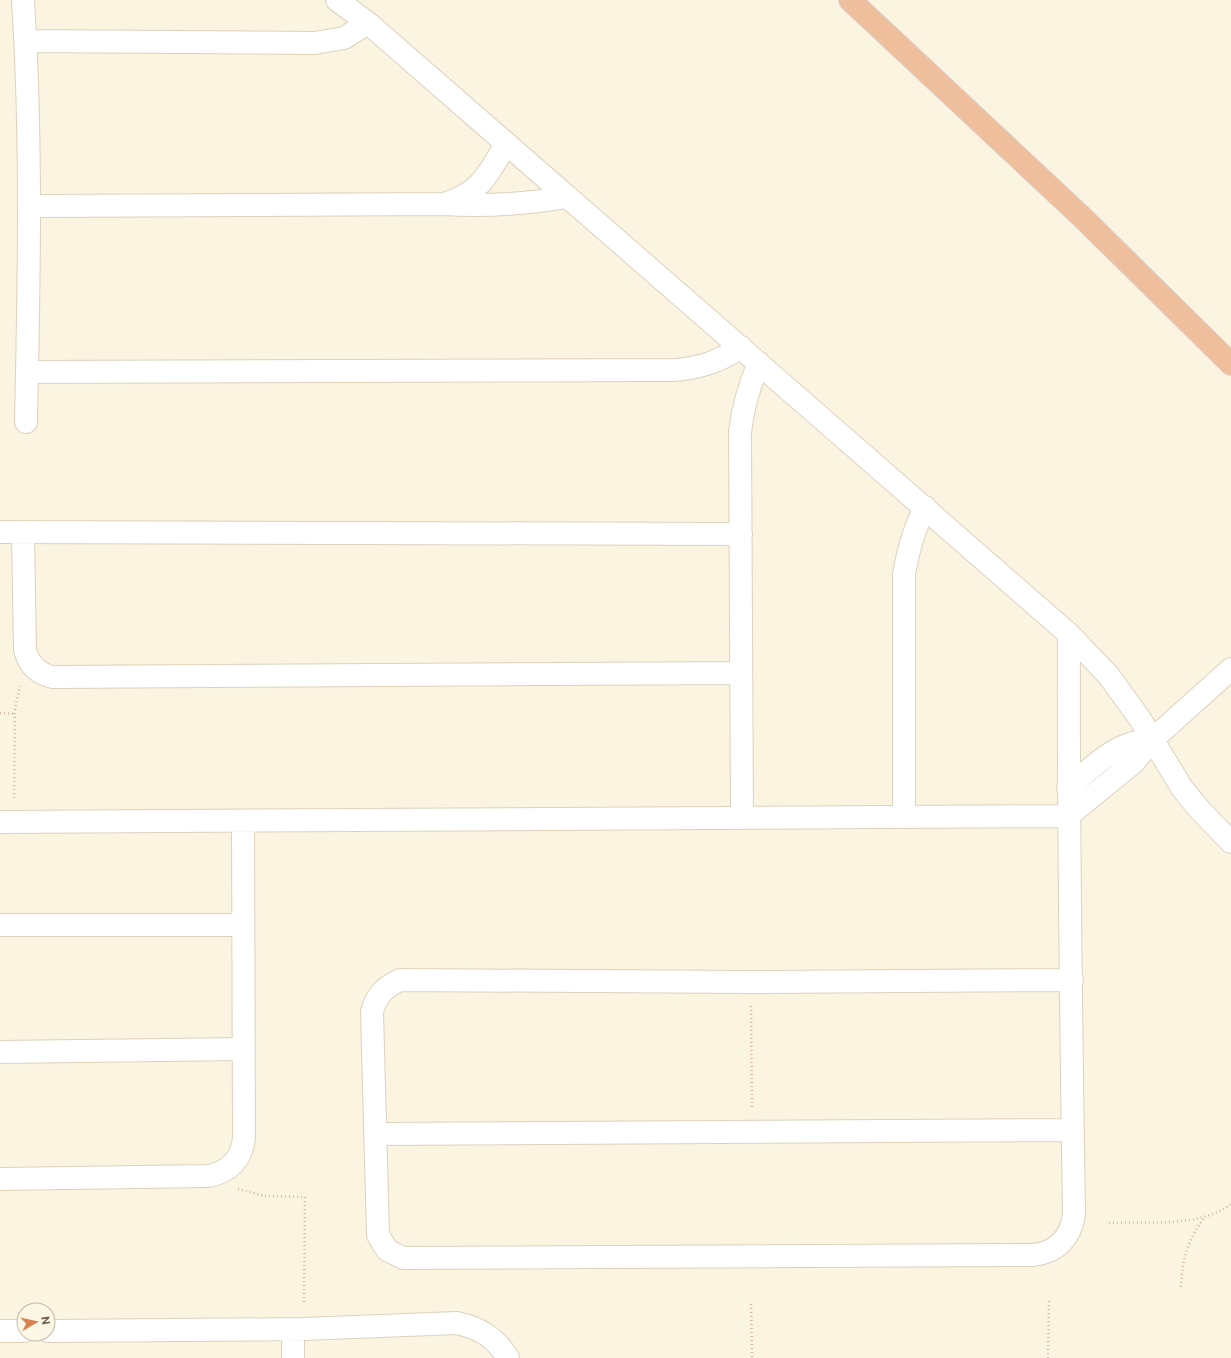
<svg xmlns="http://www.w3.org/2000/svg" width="1231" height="1358" viewBox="0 0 1231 1358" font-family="Commissioner,sans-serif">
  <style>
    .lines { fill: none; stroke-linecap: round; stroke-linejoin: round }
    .street-casing { stroke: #ddd1be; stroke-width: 24 }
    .highway-casing { stroke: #dcd8d4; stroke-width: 24 }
    .path { stroke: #d1b99f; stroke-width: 2.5; stroke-dasharray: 1 3; stroke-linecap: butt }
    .street { stroke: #fff; stroke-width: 22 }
    .highway { stroke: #efbe9d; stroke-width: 22 }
  </style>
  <rect width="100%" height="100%" fill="#faf4e1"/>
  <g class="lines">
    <!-- street casing -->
    <g class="street-casing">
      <path id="street" d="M23,0c9,141 6,281 3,422
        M337,0l31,23 701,611 40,42 31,43 42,69 17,21 32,33
        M26,41l289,2 29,-5 24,-15
        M447,203c34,-11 42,-30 59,-59
        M29,206l415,-2c42,3 81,0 123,-7
        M27,372l648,-2c26,-2 45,-9 66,-23
        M0,532l741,2
        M23,533l2,117c4,15 13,24 28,27l688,-4
        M1069,634c-1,193 2,387 5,580 -3,24 -18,39 -42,41l-629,3 -16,-8 -9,-15 -6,-223c4,-16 12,-25 28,-32l351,2 321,-2
        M1068,788c26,-22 48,-47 84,-48
        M904,817v-243c4,-24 10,-45 21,-67
        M742,818l-2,-386c3,-25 9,-46 19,-69
        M0,822l1068,-6 65,-53 19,-23 79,-71
        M0,925h243
        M0,1052l244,-3
        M375,1134l698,-4
        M0,1179l208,-3c22,-4 35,-18 36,-40l-1,-315
        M293,1329v29
        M0,1331h24
        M48,1331l256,-2 153,-6c23,5 39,15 51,35"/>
    </g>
    <!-- highway casing -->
    <g class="highway-casing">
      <path id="highway" d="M850,0l233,218 148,146"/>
    </g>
    <!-- path -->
    <path class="path" d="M0,713l15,1
      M14,798l1,-90 5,-22
      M751,1006l1,103
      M238,1189l26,7 41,1 -1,108
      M1109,1223c38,-2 91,5 122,-19
      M1181,1287c1,-27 7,-49 24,-70
      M751,1304l1,54
      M1048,1358l1,-58"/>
    <!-- street -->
    <use href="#street" class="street"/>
    <!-- highway -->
    <use href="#highway" class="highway"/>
  </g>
  <!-- north arrow -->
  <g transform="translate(36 1322) rotate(81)"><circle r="19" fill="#fdf7e7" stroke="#c4b9a8"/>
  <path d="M0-3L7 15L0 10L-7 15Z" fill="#da8250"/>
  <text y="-6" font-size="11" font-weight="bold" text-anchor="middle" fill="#6e5c4a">N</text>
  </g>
</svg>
